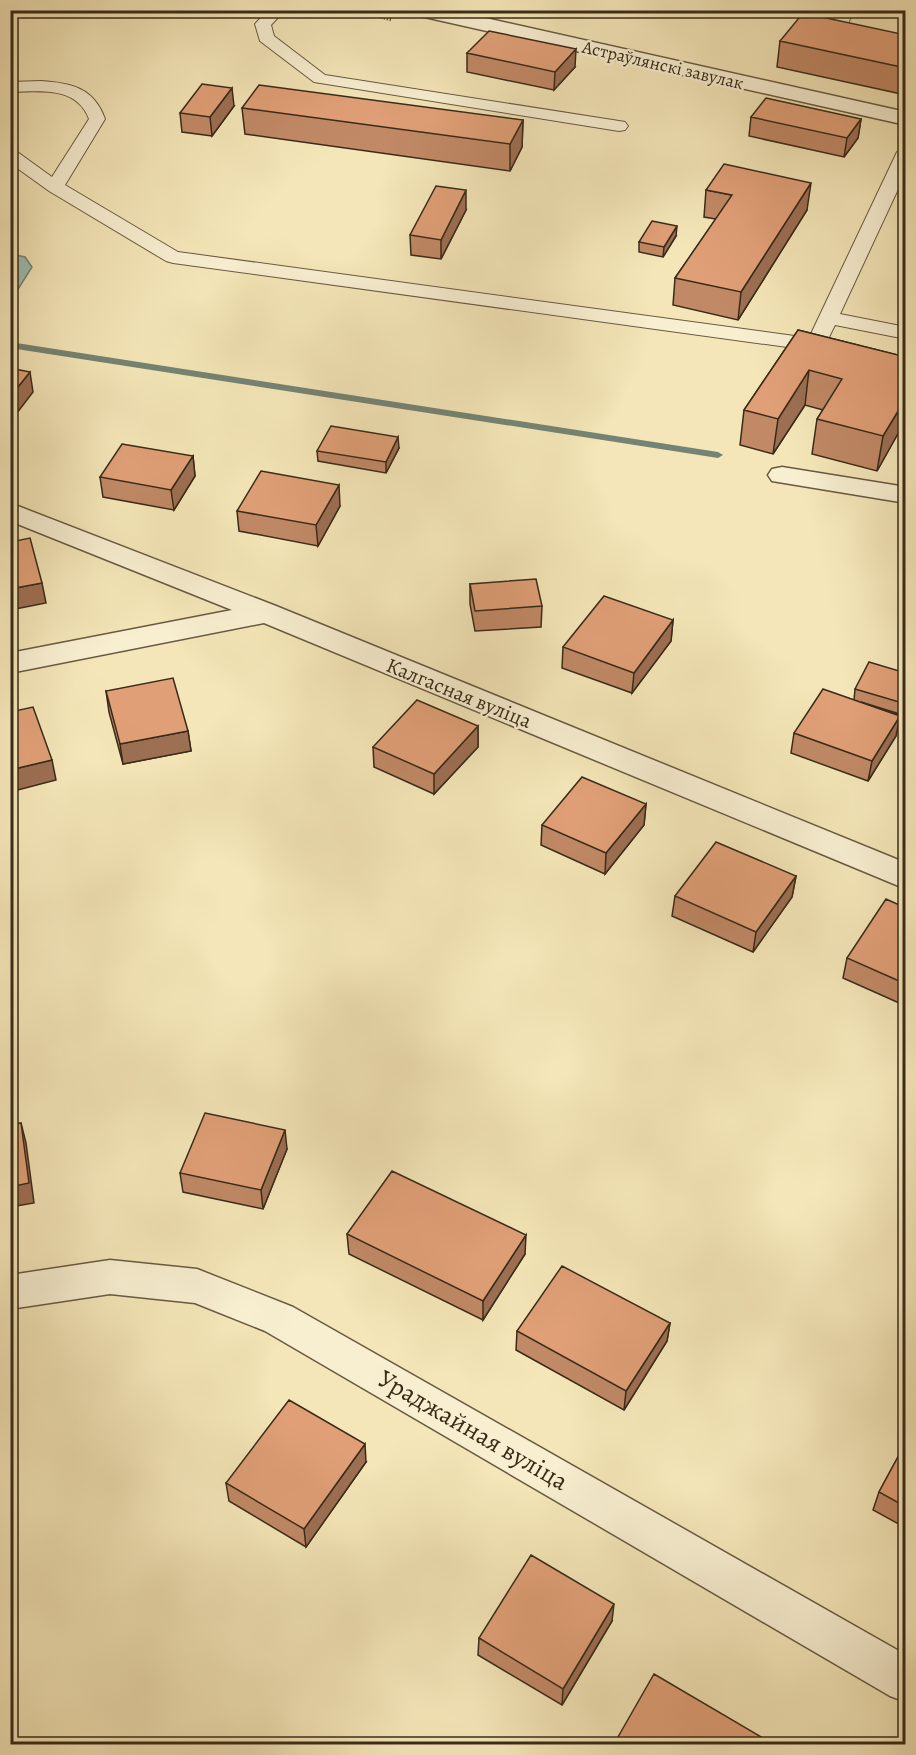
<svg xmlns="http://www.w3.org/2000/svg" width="916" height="1755" viewBox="0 0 916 1755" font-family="Alegreya,serif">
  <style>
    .water { fill: #9cbfb1; stroke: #748474; stroke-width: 1.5 }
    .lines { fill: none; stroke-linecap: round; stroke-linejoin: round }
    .stream { fill: #748474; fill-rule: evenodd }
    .service-casing { stroke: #685a40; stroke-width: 2 }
    .minor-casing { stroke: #685a40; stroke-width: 3 }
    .path { stroke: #392b18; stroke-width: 3; stroke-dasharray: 1 2; stroke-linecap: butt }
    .service { fill: #f8efd1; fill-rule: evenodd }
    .minor { fill: #f8efd1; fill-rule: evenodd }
    .wall { fill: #c18966; stroke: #392b18; stroke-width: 1.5 }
    .shaded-wall { fill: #9d6f53; stroke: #392b18; stroke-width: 1.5 }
    .building { fill: #e09f77; stroke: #392b18; stroke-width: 1.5 }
    .labels { text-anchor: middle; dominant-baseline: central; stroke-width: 4.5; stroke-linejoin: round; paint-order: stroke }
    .far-street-label { font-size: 18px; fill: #392b18; stroke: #f8efd1 }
    .street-label { font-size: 21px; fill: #392b18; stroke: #f8efd1 }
    .near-street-label { font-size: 26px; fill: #392b18; stroke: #f8efd1 }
  </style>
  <rect width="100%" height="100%" fill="#f4e6b8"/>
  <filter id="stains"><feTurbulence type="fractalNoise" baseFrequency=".00333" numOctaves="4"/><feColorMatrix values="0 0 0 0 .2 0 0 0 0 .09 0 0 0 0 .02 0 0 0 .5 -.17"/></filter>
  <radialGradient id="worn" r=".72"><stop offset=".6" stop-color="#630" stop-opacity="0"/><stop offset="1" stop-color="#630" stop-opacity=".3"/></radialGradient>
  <!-- water -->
  <path class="water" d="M11,254l14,3 7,10 -17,27 -4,1z"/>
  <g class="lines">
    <!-- stream -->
    <path class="stream" d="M10,342l708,110 5,3 -5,3 -708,-110z"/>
    <!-- service casing -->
    <g class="service-casing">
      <path id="service" d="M268,10h17l-14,15 3,11 51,39 294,46 6,1 3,4 -3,4 -6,1 -305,-49 -54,-41 -5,-17z
        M837,10h16l-7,20 60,12v10l-75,-16 -2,-3z
        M41,81c31,2 53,7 64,38l-40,66 113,67 631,86 88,-186 9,-5v25l-66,142 66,13v12l-71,-14 -12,24 -7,2 -643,-88 -7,-2 -117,-70 -39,-28v-13l6,1 36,26 37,-58c-12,-33 -49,-28 -79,-27v-10z"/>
    </g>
    <!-- minor casing -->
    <g class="minor-casing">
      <path id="minor" d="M410,10h40l456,102v13l-486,-109 -7,-2z
        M782,467l124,20v16l-134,-22 -4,-6 4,-6z
        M10,503l266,103 630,257v26l-642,-266 -254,50v-20l222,-43 -222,-89z
        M110,1260l87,9 96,38 613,348v47l-16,-6 -625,-365 -70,-28 -85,-9 -100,15v-34z"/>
    </g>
    <!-- path -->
    <path class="path" d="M352,10l40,10"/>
    <!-- service -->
    <use href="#service" class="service"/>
    <!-- minor -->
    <use href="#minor" class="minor"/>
  </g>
  <!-- wall -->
  <path class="wall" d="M906,35v60l-129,-28 3,-26z
    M467,53l108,14 -21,23 -87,-18z
    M234,106l-22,30 -30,-4 -2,-19z
    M242,108l281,12 -1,27 -12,24 -265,-37z
    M751,117l110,2 -3,19 -14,19 -95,-21z
    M706,190l101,20 -69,110 -65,-15 2,-27 41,-59 -12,-2z
    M466,210l-25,49 -30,-4 -1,-20z
    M676,236l-13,21 -24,-5v-10z
    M798,330l108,27v74l-6,-1 -23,41 -65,-17 5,-35 6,-9 -18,-5 -32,49 -33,-9 4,-35z
    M399,448l-13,25 -68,-12 -1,-10z
    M193,456l2,20 -21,34 -71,-13 -3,-20z
    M340,506l-22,40 -79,-15 -2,-20z
    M470,584l72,22 -1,21 -66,4 -5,-27z
    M673,620l-2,21 -39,52 -70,-25 1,-21z
    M906,673v37l-3,5 -42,-13 39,14 -4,20 -28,45 -77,-28 3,-20 60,-33 1,-11z
    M106,691l82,40 3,20 -68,13 -14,-52z
    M478,726v21l-44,47 -60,-27 -1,-20z
    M646,804l-2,21 -39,49 -64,-29 1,-20z
    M796,876l-4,21 -39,55 -81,-36 3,-20z
    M906,908v98l-63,-28 4,-20z
    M287,1149l-24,60 -80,-17 -3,-19z
    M347,1234l178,20 -42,66 -134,-66z
    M670,1323l-3,18 -43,69 -108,-60 1,-19z
    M906,1442v86l-33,-18 6,-18z
    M366,1462l-60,85 -77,-46 -3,-18z
    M612,1621l-50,84 -84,-50 1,-17z"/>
  <!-- shaded-wall -->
  <path class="shaded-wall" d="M576,49l-1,18 -21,23 1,-18z
    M232,88l2,18 -22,30 -2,-19z
    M861,119l-3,19 -14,19 3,-19z
    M523,120l-1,27 -12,24v-27z
    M811,183l-4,27 -69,110 3,-28z
    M466,190v20l-25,49v-19z
    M677,226l-1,10 -13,21 1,-10z
    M809,370l-4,35 -32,49 5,-35z
    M30,372l3,20 -23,30v-25z
    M906,398l-6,32 -23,41 6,-35z
    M398,437l1,11 -13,25v-11z
    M193,456l2,20 -21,34 -3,-20z
    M339,485l1,21 -22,40 -2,-21z
    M42,583l4,20 -36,7v-21z
    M673,620l-2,21 -39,52 2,-20z
    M900,716l-4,20 -28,45 4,-20z
    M478,726v21l-44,47v-20z
    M188,731l3,20 -68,13 -3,-20z
    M52,760l4,20 -46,12v-22z
    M646,804l-2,21 -39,49 1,-21z
    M796,876l-4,21 -39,55 3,-20z
    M21,1123l5,20 8,60 -24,4v-20z
    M285,1130l2,19 -24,60 -2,-19z
    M526,1235l-1,19 -42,66v-19z
    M670,1323l-3,18 -43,69 2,-19z
    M365,1444l1,18 -60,85 -2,-18z
    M614,1604l-2,17 -50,84 1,-16z"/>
  <!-- building -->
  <path class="building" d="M803,13l103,22v33l-126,-27z
    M489,31l87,18 -21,23 -88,-19z
    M202,84l30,4 -22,29 -30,-4z
    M259,85l264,35 -13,24 -268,-36z
    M766,98l95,21 -14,19 -96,-21z
    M724,164l87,19 -70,109 -66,-14 57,-83 -26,-5z
    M436,186l30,4 -25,50 -31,-5z
    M652,221l25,5 -13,21 -25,-5z
    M798,330l108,27v41l-23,38 -66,-17 25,-40 -33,-9 -31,49 -34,-9z
    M10,368l20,4 -20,25z
    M331,426l67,11 -12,25 -69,-11z
    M122,444l71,12 -22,34 -71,-13z
    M261,471l78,14 -23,40 -79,-14z
    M30,538l12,45 -32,6v-47z
    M536,579l6,27 -67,5 -5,-27z
    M604,596l69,24 -39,53 -71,-26z
    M869,662l37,11v31l-51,-15z
    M173,678l15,53 -68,13 -14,-53z
    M823,689l77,27 -28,45 -78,-28z
    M417,700l61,26 -44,48 -61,-27z
    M33,707l19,53 -42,10v-58z
    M582,777l64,27 -40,49 -64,-28z
    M716,842l80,34 -40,56 -81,-36z
    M886,899l20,9v76l-59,-26z
    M205,1113l80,17 -24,60 -81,-17z
    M21,1123l8,60 -19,4v-62z
    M392,1171l134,64 -43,66 -136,-67z
    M562,1266l108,57 -44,68 -109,-60z
    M289,1400l76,44 -61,85 -78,-46z
    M906,1442v65l-27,-15z
    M531,1555l83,49 -51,85 -84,-51z
    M654,1674l119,70h-159z"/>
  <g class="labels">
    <!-- far-street labels -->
    <g class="far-street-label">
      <text transform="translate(663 65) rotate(13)">Астраўлянскі завулак</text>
    </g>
    <!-- street labels -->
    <g class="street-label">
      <text transform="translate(459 693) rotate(22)">Калгасная вуліца</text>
    </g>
    <!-- near-street labels -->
    <g class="near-street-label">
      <text transform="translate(473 1430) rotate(30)">Ураджайная вуліца</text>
    </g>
  </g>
  <!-- margin -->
  <rect width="916" height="1755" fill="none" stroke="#f4e6b8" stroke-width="36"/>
  <rect x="12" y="12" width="892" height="1731" fill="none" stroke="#392b18" stroke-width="3"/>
  <rect x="18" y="18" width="880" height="1719" fill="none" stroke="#392b18" stroke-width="1.5"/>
  <rect width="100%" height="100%" filter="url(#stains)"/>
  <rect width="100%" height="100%" fill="url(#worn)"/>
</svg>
